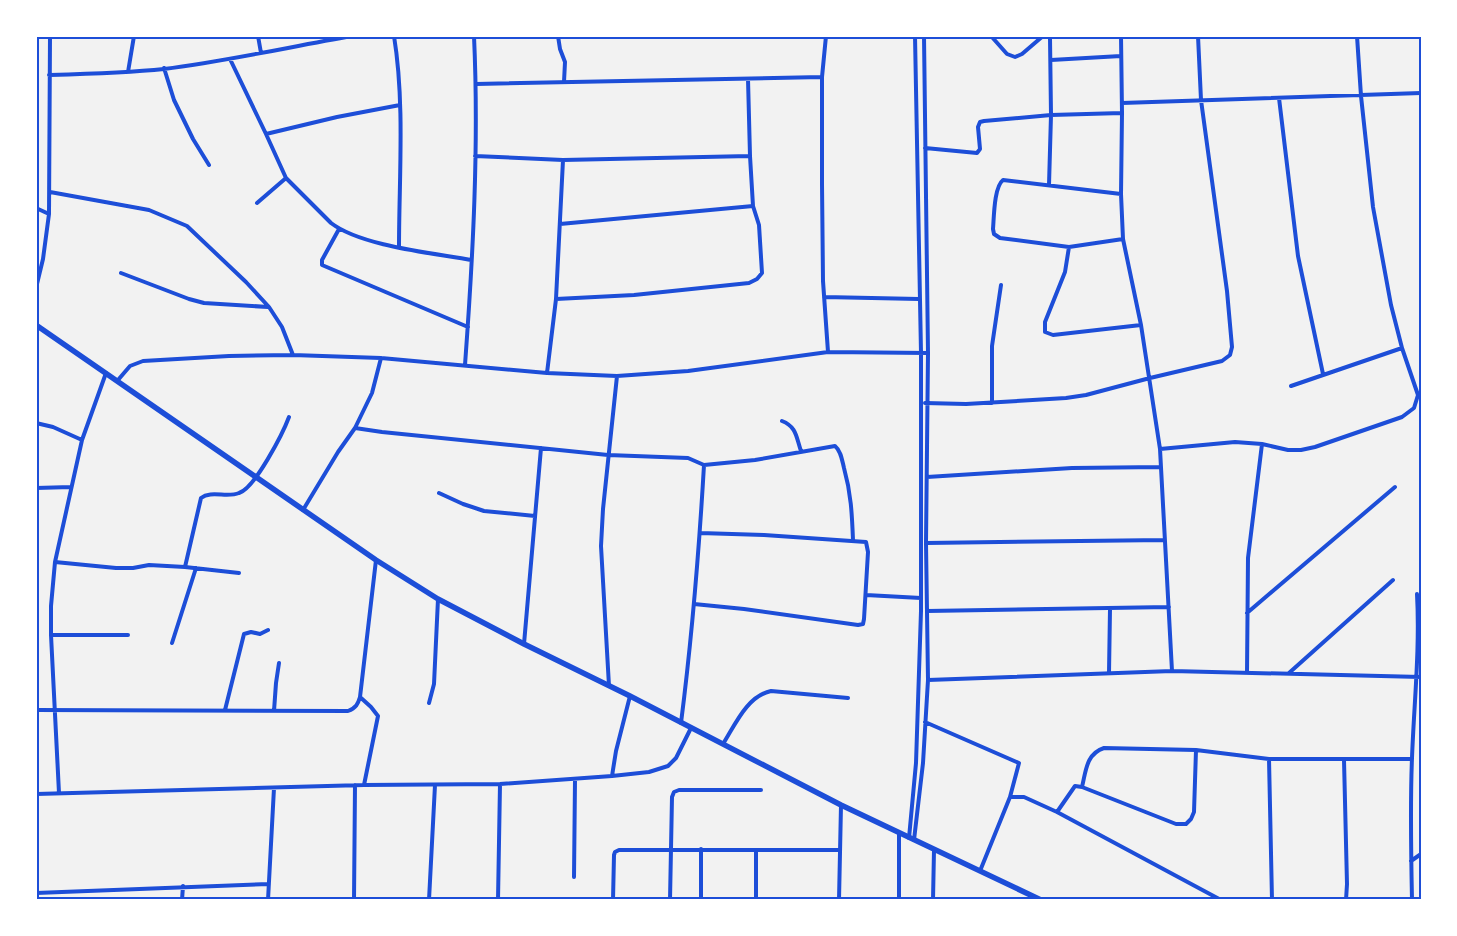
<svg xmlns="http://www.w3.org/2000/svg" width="1457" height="936" viewBox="0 0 1457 936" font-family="'IBM Plex Sans',sans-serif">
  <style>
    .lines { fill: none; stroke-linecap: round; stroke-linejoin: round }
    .minor { stroke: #1d4ed8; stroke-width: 4 }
    .secondary { stroke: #1d4ed8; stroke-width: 5.5 }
    .neatline { fill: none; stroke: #1d4ed8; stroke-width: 2 }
  </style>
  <rect width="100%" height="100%" fill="#f2f2f2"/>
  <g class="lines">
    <!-- minor -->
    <path class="minor" d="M258,36l3,17
      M394,36c11,67 5,143 5,211
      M558,36l2,13 5,13 -1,20
      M826,36l-4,41v107l1,97 5,71
      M991,36l16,18 8,3 7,-3 21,-18
      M1048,36l2,2 1,77 -2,70
      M1121,36l1,77 -1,81 2,45 18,86 19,124 12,222
      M230,59l36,75 20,44 45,45c30,23 101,30 140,37
      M1051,60l70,-4
      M164,68l10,32 19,39 16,26
      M128,72l6,-36
      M49,75c38,-1 77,-2 115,-6 63,-8 125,-22 188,-33
      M476,84l346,-7
      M1279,98l19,158 25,118
      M1122,103l299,-10
      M266,134l71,-17 63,-12
      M925,148l52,5 3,-4 -2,-22 2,-5 4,-1 67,-6 71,-2
      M475,156l88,4 187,-4
      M50,192l99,18 38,16 59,56 23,25 13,20 11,28
      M1121,194l-118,-14c-9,7 -9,37 -10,49l1,5 6,4 69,9 54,-8
      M257,203l29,-25
      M36,208l13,6
      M560,224l193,-18
      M339,229l-17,31v5l146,62
      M1069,247l-4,25 -20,50v10l8,3 88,-10
      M121,273l68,26 15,4 64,4
      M36,288l7,-29 6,-45 1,-178
      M824,297l95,2
      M556,299l78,-4 115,-12 8,-4 5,-6 -3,-48 -6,-19 -3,-50 -2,-77
      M465,365c8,-109 14,-220 9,-329
      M547,373l9,-74 7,-139
      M118,380l12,-14 13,-5 86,-5 64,-1 88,3 166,15 70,3 71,-5 140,-19 100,1
      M1291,386l111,-38
      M925,403l41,1 100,-6 20,-3 64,-17 72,-17 8,-6 2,-8 -5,-56 -26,-191 -3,-64
      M992,403v-57l9,-61
      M782,421c15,6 14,16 19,30
      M36,423l17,4 29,13
      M355,428l27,4 226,23 80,3 16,7 51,-5 80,-14c6,5 7,14 9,22 7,25 8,46 9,72
      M1160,449l75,-7 27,2 26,6h13l14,-3 87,-30 12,-9 4,-13 -16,-47 -11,-43 -18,-98 -12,-111 -4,-60
      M927,477l145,-9 89,-1
      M36,488l35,-1
      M439,493l24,11 21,7 51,5
      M303,510l35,-58 17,-24 17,-35 9,-35
      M926,543l239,-3
      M55,562l61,6h17l16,-3 36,2 54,6
      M185,567l16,-69c10,-8 26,0 38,-5 16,-5 44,-60 50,-76
      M866,595l55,3
      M694,604l50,5 114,16 5,-1 1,-5 4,-67 -2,-10 -102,-7 -64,-2
      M927,611l242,-4
      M1247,613l148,-126
      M51,635h77
      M172,643l24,-75
      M524,644l17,-196
      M1109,673l1,-64
      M1247,673l1,-115 14,-114
      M1289,673l104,-93
      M928,680l244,-9 249,6
      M609,686l-8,-140 2,-37 14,-133
      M360,697l11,10 7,9 -14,69
      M429,703l5,-19 4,-85
      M36,710l312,1c8,-3 10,-7 12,-14l16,-137
      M225,710l19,-76 7,-2 9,2 8,-4
      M274,711l2,-28 3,-20
      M925,722l94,41 -9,34
      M681,723c11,-86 18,-172 23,-258
      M723,744c12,-19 24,-48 48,-53l77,7
      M1269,759l3,141
      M1344,760l3,124 -1,16
      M612,776l4,-25 14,-55
      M1082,787c4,-16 4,-33 22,-39l92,2 73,9h143
      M59,793l-8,-158v-29l4,-44 27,-122 24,-67
      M36,794l328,-9 136,-1 112,-8 37,-4 19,-6 8,-8 15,-30
      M1057,812l18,-26 7,1 94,37h10l5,-5 3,-7 2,-62
      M909,838l7,-75 5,-152v-258l-6,-317
      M914,840l9,-77 5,-83 -2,-137 2,-190 -4,-317
      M1411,861l10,-7
      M980,871l30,-74h14l33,15 164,88
      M574,877l1,-97
      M36,893l233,-9
      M182,900l1,-14
      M268,900l6,-112
      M354,900l1,-115
      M429,900l6,-115
      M498,900l2,-116
      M613,900l1,-45 1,-3 4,-2h220
      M670,900l2,-103 2,-5 5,-2h82
      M701,900v-51
      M756,900v-49
      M839,900l2,-95
      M899,900v-67
      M933,900l1,-50
      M1412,900c-1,-47 -2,-95 0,-142 2,-54 8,-109 5,-164"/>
    <!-- secondary -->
    <path class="secondary" d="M36,325l340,235 62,39 86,45 106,52 211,109 200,95"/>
  </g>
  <!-- border -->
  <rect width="1457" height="936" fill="none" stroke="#ffffff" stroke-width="75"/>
  <rect x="38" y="38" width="1382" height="860" class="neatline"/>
</svg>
